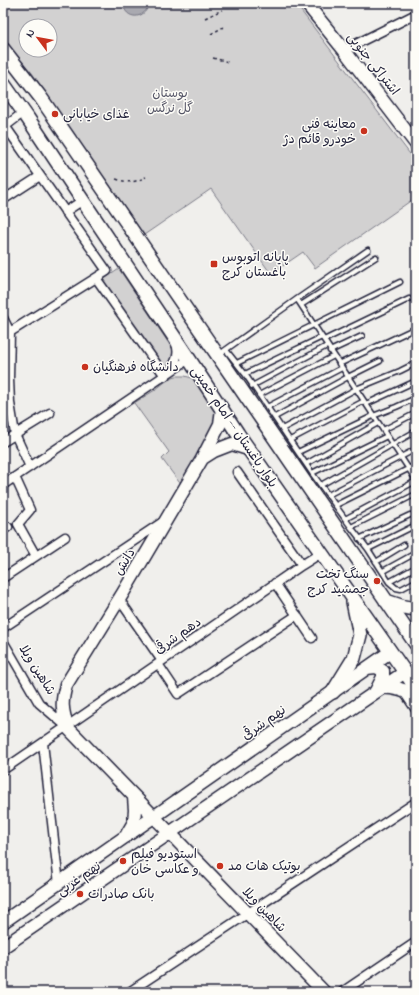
<svg xmlns="http://www.w3.org/2000/svg" width="419" height="995" viewBox="0 0 419 995" font-family="'Indie Flower','Playpen Sans Arabic',sans-serif">
  <style>
    .green { fill: #d2d1d1; stroke: #7a7a86; fill-rule: evenodd }
    .water { fill: #a9a9b0; stroke: #737381 }
    .lines { fill: none; stroke-linecap: round; stroke-linejoin: round }
    .lane-casing { stroke: #22223b; stroke-width: 7 }
    .street-casing { stroke: #22223b; stroke-width: 11 }
    .secondary-casing { stroke: #22223b; stroke-width: 15 }
    .primary-casing { stroke: #22223b; stroke-width: 16 }
    .path { stroke: #22223b; stroke-width: 1.5; stroke-dasharray: 3 3; stroke-linecap: butt }
    .lane { stroke: #fdfcf7; stroke-width: 4 }
    .street { stroke: #fdfcf7; stroke-width: 8 }
    .secondary { stroke: #fdfcf7; stroke-width: 12 }
    .primary { stroke: #fdfcf7; stroke-width: 13 }
    .poi-dot { fill: #c8321e; stroke: #fdfcf7; stroke-width: 1.5 }
    .labels { text-anchor: middle; dominant-baseline: central; stroke-width: 3; stroke-linejoin: round; paint-order: stroke }
    .street-label { font-size: 13px; fill: #22223b; stroke: #fdfcf7 }
    .park-label { font-size: 13px; fill: #575768; stroke: #fdfcf7 }
    .poi-label { font-size: 13px; fill: #22223b; stroke: #fdfcf7; text-anchor: start }
  </style>
  <rect width="100%" height="100%" fill="#f0efec"/>
  <filter id="ink" filterUnits="userSpaceOnUse"><feTurbulence type="fractalNoise" baseFrequency=".025" numOctaves="2"/><feDisplacementMap in="SourceGraphic" scale="8" xChannelSelector="R" yChannelSelector="G"/><feConvolveMatrix kernelMatrix="1 2 1 2 8 2 1 2 1" color-interpolation-filters="sRGB"/></filter>
  <g filter="url(#ink)">
    <!-- green -->
    <path class="green" d="M3,3h292l121,159v35l-101,71 -12,-16 -32,22 -60,-85 -67,46 -112,-162 -29,-34zM26,26h24v24h-24z
      M119,269l59,88 -9,10 -4,2 -62,-89z
      M176,376h9l7,2 8,5 17,28 -1,14 -32,56 -5,1 -17,-23 7,-7 -35,-49 21,-13 15,-12z"/>
    <!-- water -->
    <path class="water" d="M123,3h26c-3,17 -24,18 -26,0z"/>
    <g class="lines">
      <!-- lane casing -->
      <g class="lane-casing">
        <path id="lane" d="M297,299l119,181
          M301,305l75,-48
          M324,340l85,-41
          M226,350l19,24 67,99 39,54 17,22 21,33 7,6 5,1 15,-8
          M224,351l73,-52 71,-49
          M330,351l32,-15
          M237,363l163,-81
          M339,364l77,-36
          M245,374l77,-37
          M252,386l75,-40
          M259,395l75,-39
          M366,404l50,-23
          M267,407l75,-39
          M275,417l73,-40 32,-16
          M282,429l74,-40 44,-18 16,-8
          M383,430l33,-17
          M290,440l74,-39
          M298,452l75,-36 23,-9 20,-9
          M306,464l72,-41
          M312,473l75,-37
          M321,485l95,-54
          M328,495l88,-46
          M336,505l80,-40
          M345,519l71,-38
          M351,527l65,-33
          M359,539l51,-24
          M368,549l48,-24
          M376,562l28,-17
          M383,571l29,-16
          M389,582l27,-15"/>
      </g>
      <!-- street casing -->
      <g class="street-casing">
        <path id="street" d="M344,50l72,-36
          M3,123l104,148 -97,61
          M3,128l21,-16
          M3,200l37,-24
          M65,212l18,-12
          M96,278l69,98
          M3,318l7,14 -1,47 1,24 5,31 15,33
          M171,371c4,-9 9,-17 5,-27
          M3,442l47,-29
          M237,472l65,93 19,-12
          M15,477l15,33 -12,14 18,32
          M3,485l186,-126
          M3,530l5,-3
          M3,578l62,-41
          M275,583l37,55
          M119,599l43,62
          M3,628l161,-107
          M3,641l36,62 28,24
          M158,664l20,30 119,-79
          M404,692l12,18
          M43,743l16,141
          M3,770l299,-205
          M129,992l287,-190
          M342,992l74,-50"/>
      </g>
      <!-- secondary casing -->
      <g class="secondary-casing">
        <path id="secondary" d="M306,3l38,47 72,94
          M222,409l-2,15 -18,35 -79,134 -57,92c-5,18 -4,23 1,42l257,265
          M203,458l11,-7 18,-7 16,5
          M367,668c7,-1 10,-2 16,3v6l-7,14
          M127,834l7,-12 1,-12 -1,-13
          M3,922l387,-270
          M3,947l402,-275"/>
      </g>
      <!-- primary casing -->
      <g class="primary-casing">
        <path id="primary" d="M3,49l38,49 375,546
          M3,83l24,34 58,87 104,155 49,75 178,254
          M386,601l18,6 12,2
          M383,687c12,0 22,3 33,9
          M333,692l21,-34 6,-23 -7,-33"/>
      </g>
      <!-- path -->
      <path class="path" d="M205,18l17,-8
        M211,34l14,-8
        M213,58l15,4
        M116,179c13,4 17,4 30,-2"/>
      <!-- lane -->
      <use href="#lane" class="lane"/>
      <!-- street -->
      <use href="#street" class="street"/>
      <!-- secondary -->
      <use href="#secondary" class="secondary"/>
      <!-- primary -->
      <use href="#primary" class="primary"/>
    </g>
  </g>
  <!-- markers -->
  <g class="poi-dot">
    <circle cx="55" cy="114" r="4"/>
    <circle cx="364" cy="131" r="4"/>
    <rect x="210" y="260" width="8" height="8" rx="2"/>
    <circle cx="85" cy="367" r="4"/>
    <circle cx="377" cy="581" r="4"/>
    <circle cx="123" cy="861" r="4"/>
    <circle cx="220" cy="866" r="4"/>
    <circle cx="80" cy="894" r="4"/>
  </g>
  <g class="labels">
    <!-- street labels -->
    <g class="street-label">
      <text transform="translate(373 64) rotate(52)">اشتراکی جنوبی</text>
      <text transform="translate(234 427) rotate(56)">بلوار باغستان -- امام خمینی</text>
      <text transform="translate(125 562) rotate(-59)">دانش</text>
      <text transform="translate(178 636) rotate(-35)">دهم شرقی</text>
      <text transform="translate(37 670) rotate(58)">شاهین ویلا</text>
      <text transform="translate(264 723) rotate(-35)">نهم شرقی</text>
      <text transform="translate(79 879) rotate(-34)">نهم غربی</text>
      <text transform="translate(264 910) rotate(46)">شاهین ویلا</text>
    </g>
    <!-- park labels -->
    <g class="park-label">
      <text x="170" y="93">بوستان<tspan x="170" dy="15">گل نرگس</tspan></text>
    </g>
    <!-- poi labels -->
    <g class="poi-label">
      <text x="63" y="114">غذای خیابانی</text>
      <text x="356" y="124" text-anchor="end">معاینه فنی<tspan x="356" dy="15">خودرو قائم دژ</tspan></text>
      <text x="222" y="257">پایانه اتوبوس<tspan x="222" dy="15">باغستان کرج</tspan></text>
      <text x="93" y="367">دانشگاه فرهنگیان</text>
      <text x="369" y="574" text-anchor="end">سنگ تخت<tspan x="369" dy="15">جمشید کرج</tspan></text>
      <text x="131" y="854">استودیو فیلم<tspan x="131" dy="15">و عکاسی خان</tspan></text>
      <text x="228" y="866">بوتیک هات مد</text>
      <text x="88" y="894">بانک صادرات</text>
    </g>
  </g>
  <!-- margin -->
  <rect width="419" height="995" fill="none" stroke="#fdfcf7" stroke-width="16"/>
  <rect x="8" y="8" width="403" height="979" fill="none" stroke="#22223b" stroke-width="1.5" filter="url(#ink)"/>
  <!-- north arrow -->
  <g transform="translate(38 38) rotate(302)"><circle r="19" fill="#fdfcf7" stroke="#a5a5ac"/>
  <path d="M0-3L7 15L0 10L-7 15Z" fill="#c8321e"/>
  <text y="-6" font-size="11" font-weight="bold" text-anchor="middle" fill="#22223b">N</text>
  </g>
</svg>
